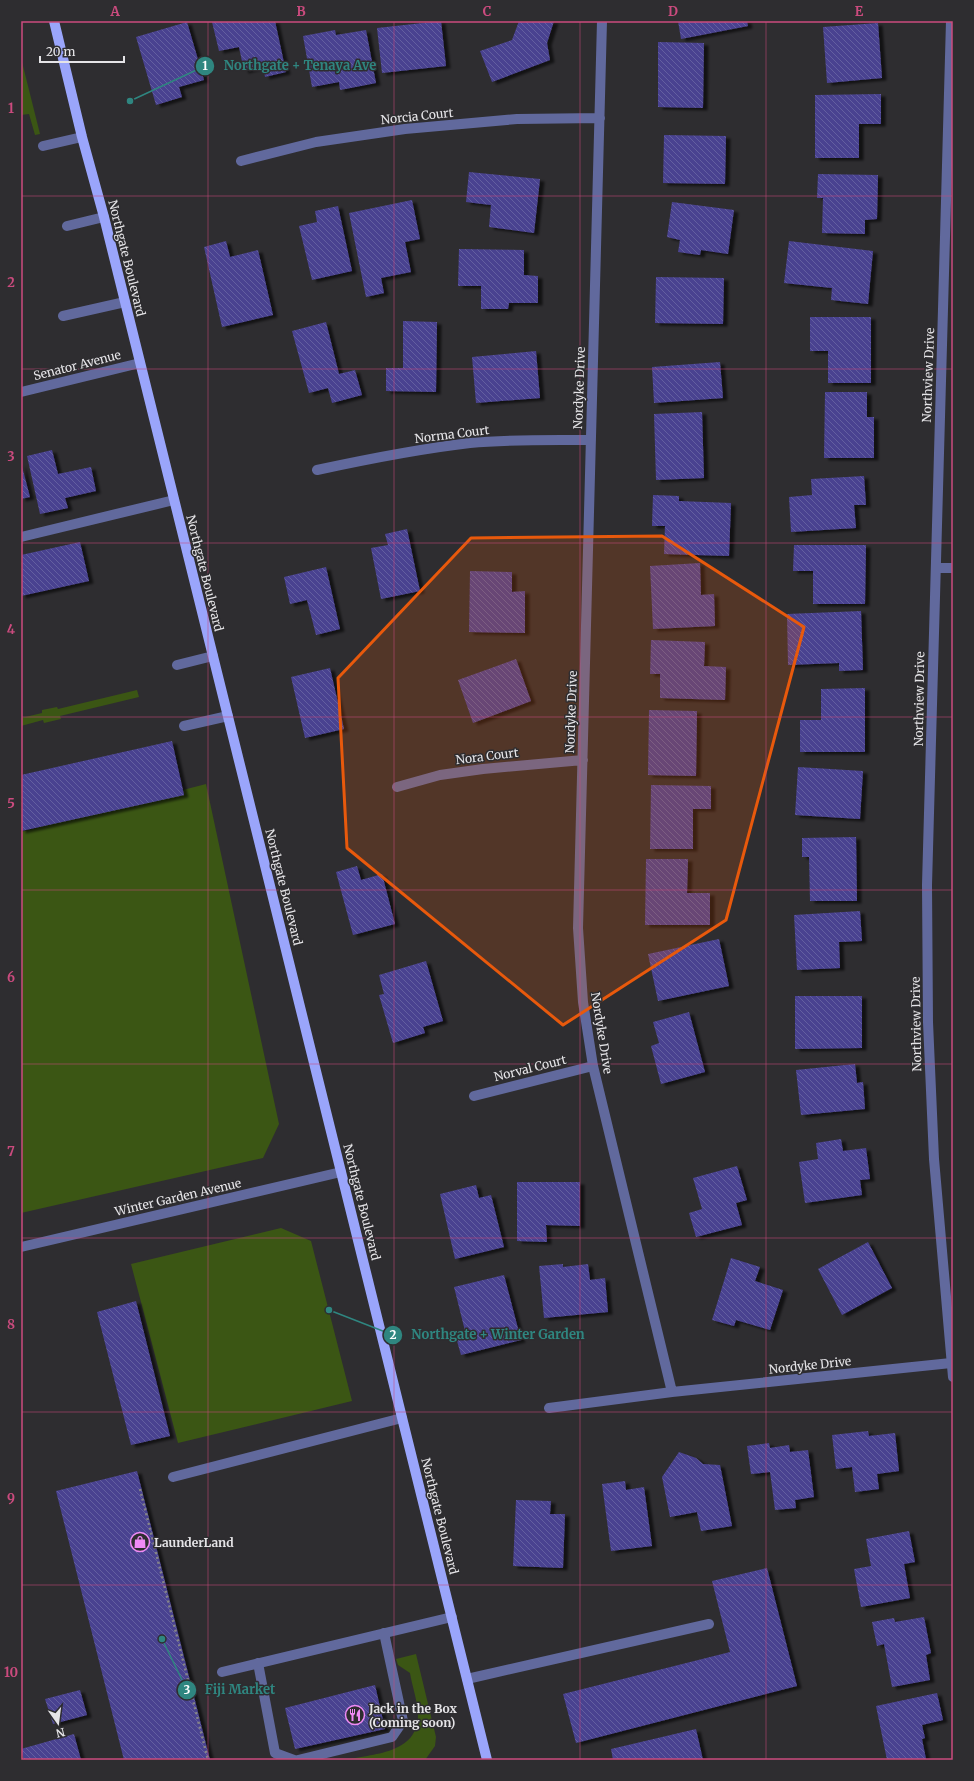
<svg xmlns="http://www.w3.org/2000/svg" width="974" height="1781" viewBox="0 0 974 1781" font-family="Merriweather,serif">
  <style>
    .grass { fill: #3b5614 }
    .building { fill: url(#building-back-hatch); filter: url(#shadow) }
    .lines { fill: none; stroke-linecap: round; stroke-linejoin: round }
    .path { stroke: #868588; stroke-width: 2.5; stroke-dasharray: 2 3; stroke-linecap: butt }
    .minor { stroke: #61699d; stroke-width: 10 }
    .major { stroke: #9aa5fb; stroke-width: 10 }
    .marked { fill: #e8590c; fill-opacity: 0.2; stroke: #e8590c; stroke-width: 3; stroke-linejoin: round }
    .grid { fill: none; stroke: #cb4b7e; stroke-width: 1; stroke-opacity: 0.55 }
    .labels { text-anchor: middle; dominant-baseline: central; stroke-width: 3; stroke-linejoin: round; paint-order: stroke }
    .street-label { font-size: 12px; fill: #e5e4e7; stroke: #2e2d30 }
    .poi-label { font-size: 12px; font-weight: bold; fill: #e5e4e7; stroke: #2e2d30; text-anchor: start }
    .leader { fill: none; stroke: #2f8680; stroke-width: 1.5 }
    .callout-dot { fill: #2f8680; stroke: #2e2d30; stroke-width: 1.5 }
    .mark-label { font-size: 12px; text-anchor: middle; font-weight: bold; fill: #fff }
    .callout-label { font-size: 13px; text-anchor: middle; font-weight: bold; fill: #2f8680; stroke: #2e2d30; stroke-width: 3; stroke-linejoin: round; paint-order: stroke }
    .neatline { fill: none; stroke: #cb4b7e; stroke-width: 1.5 }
    .grid-label { font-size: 13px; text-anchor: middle; font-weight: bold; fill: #cb4b7e }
  </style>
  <defs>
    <pattern id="building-back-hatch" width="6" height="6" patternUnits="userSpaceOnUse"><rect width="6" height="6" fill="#4a4390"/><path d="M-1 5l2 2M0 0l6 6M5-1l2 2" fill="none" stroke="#645ea0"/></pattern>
    <filter id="shadow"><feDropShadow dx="4.5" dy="2.5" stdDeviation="1" flood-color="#0009"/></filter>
  </defs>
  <rect width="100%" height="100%" fill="#2e2d30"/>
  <!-- grass -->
  <path class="grass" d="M22,62l18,72 -5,1 -6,-21 -8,1z
    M137,690l2,7 -79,19 1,3 -17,4 -1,-3 -22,6v-8l21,-5v-3l15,-3 1,2z
    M206,784l73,340 -16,34 -242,55v-381z
    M281,1228l30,13 41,160 -174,42 -47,-179z
    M416,1654l20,83 -1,9 -10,14h-81c28,-6 74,-6 74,-45 0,-13 -6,-29 -8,-42l-12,-8 -2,-6z"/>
  <!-- building -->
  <path class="building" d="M275,21l11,51 -21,5 -2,-11 -19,5 -5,-24 -20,4 -7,-29z
    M441,21l5,45 -64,7 -5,-45z
    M519,21h35l-7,22 3,17 -58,22 -12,-31 32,-11z
    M678,21h69l1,5 -67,13z
    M187,22l17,58 -25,7 3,10 -26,8 -20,-68z
    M878,23l4,55 -55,5 -4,-56z
    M335,30l1,5 30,-5 10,53 -36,7 -1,-8 -27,5 -9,-51z
    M658,42l46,1 -1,65 -45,-1z
    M881,94v30h-22v34h-44v-63z
    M664,135l62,1 -1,48 -62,-1z
    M469,172l71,7 -6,54 -45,-6 2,-22 -25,-3z
    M818,174l60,1 -1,44 -12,1v14l-43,-1 1,-35h-6z
    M412,200l8,39 -15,3 6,30 -30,6 3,15 -18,4 -17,-84z
    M672,202l62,8 -6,44 -27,-4 -1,5 -22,-3 2,-12 -13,-3z
    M338,206l14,65 -40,9 -13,-54 18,-4 -2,-11z
    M226,241l4,16 28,-7 15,65 -51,12 -18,-80z
    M789,241l84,10 -5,53 -37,-4 1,-12 -48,-5z
    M459,249l65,1v25l14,1v27h-29l-1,6h-27v-23h-23z
    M656,277l68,1 -1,46 -68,-1z
    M810,317h61v66h-43v-32h-18z
    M403,321l34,1 -1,70 -50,-1v-23h17z
    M326,322l13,52 16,-4 7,25 -30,8 -4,-15 -19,5 -17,-62z
    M536,351l4,47 -64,5 -4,-46z
    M720,362l3,36 -69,5 -2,-36z
    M825,392h42v25h7v41h-50z
    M702,412l2,66 -48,2 -2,-66z
    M52,450l6,24 33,-7 5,24 -31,7 3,10 -28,6 -13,-58z
    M21,463l9,34 -9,2z
    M864,476l2,29h-12l2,23 -65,4 -2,-35 23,-2 -1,-16z
    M653,495l26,1v5l52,2 -2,53 -65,-2 1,-28h-13z
    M407,529l13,62 -39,8 -10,-51 17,-3 -3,-11z
    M80,542l9,39 -68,15v-41z
    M794,545h72l-1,59h-52v-33h-20z
    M700,563l1,32 13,-1 1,32 -62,3 -3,-63z
    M326,567l14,62 -24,6 -9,-35 -17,4 -6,-27z
    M470,571l42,1v20l13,-1v42l-56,-1z
    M861,611l2,59 -24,1v-8l-51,2 -1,-51z
    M651,640l54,2 -1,24 22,1 -1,33 -65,-2v-24h-10z
    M516,659l15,42 -58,22 -15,-43z
    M330,668l14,61 -39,9 -14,-61z
    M865,688v64h-65v-32h21v-31z
    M649,710l48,1 -1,65 -48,-1z
    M172,741l12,54 -163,36v-56z
    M798,767l65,4 -3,48 -65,-4z
    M651,785l60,1v23h-18v40h-43z
    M856,837l1,64h-47l-1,-44h-7v-19z
    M646,859h42l-1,34h23v32h-65z
    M357,866l4,14 21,-6 13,50 -42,11 -17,-63z
    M860,911l2,30 -23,1 1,26 -43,2 -3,-55z
    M719,939l10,47 -71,15 -10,-47z
    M426,961l17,60 -20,6 2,6 -32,10 -14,-48 5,-1 -5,-19z
    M795,996h67v52l-67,1z
    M689,1012l16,60 -44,12 -10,-38 8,-3 -6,-21z
    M855,1064l2,19 6,-1 2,27 -64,6 -5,-45z
    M841,1139l2,12 23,-3 4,31 -10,1 2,15 -57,8 -6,-41 19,-3 -2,-16z
    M737,1166l10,34 -11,3 6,22 -46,12 -7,-24 13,-4 -9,-31z
    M517,1182h63v44l-34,-1 1,17 -30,-1z
    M476,1185l3,13 12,-3 13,52 -49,12 -15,-65z
    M868,1242l24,46 -50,27 -24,-46z
    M731,1258l29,9 -5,14 28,9 -13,40 -34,-10 -2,6 -22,-6z
    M563,1264v3l25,-3 2,16 15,-2 3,34 -64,6 -5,-52z
    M504,1275l17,65 -60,15 -6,-21 10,-3 -11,-44z
    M136,1301l34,135 -39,9 -34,-133z
    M868,1431l1,5 26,-3 4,38 -22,3 2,15 -24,3 -3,-25 -16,2 -4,-34z
    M769,1443l1,5 19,-3 1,7 18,-2 6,47 -19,3 1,8 -21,2 -5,-38 -19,2 -4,-28z
    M679,1452l17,6 7,6 17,1 12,61 -31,5 -4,-19 -27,5 -8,-40z
    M137,1471l73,289h-86l-68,-269z
    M625,1481l1,9 18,-3 8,59 -41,5 -9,-67z
    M516,1500l35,1 -1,13h15l-2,54 -50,-2z
    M909,1531l6,31 -11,2 6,34 -49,9 -7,-38 17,-3 -5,-27z
    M767,1568l30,118 -221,57 -13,-49 167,-42 -18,-71z
    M924,1617l7,36 -5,2 4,25 -38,7 -8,-43 -7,2 -5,-24 22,-4 1,4z
    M375,1685l10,44 -90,20 -10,-41z
    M80,1690l7,25 -34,9 -8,-25z
    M937,1693l6,27 -21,5 3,13 -3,1 4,20 -39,1 -11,-54z
    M696,1729l7,31h-90l-2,-11z
    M74,1734l7,26h-57l-3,-11z"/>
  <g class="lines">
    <!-- path -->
    <path class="path" d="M140,1489l68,271"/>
    <!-- minor -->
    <path class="minor" d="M602,21l-24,907 5,74 10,64 79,326
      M951,21l-24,864 1,137 6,137 19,218
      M43,146l39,-9
      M241,161l75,-19 89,-13 112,-10 83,-1
      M67,226l37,-9
      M63,316l62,-14
      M21,392l119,-29
      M317,470c51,-11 101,-21 153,-27 40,-4 81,-3 121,-3
      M21,537l153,-37
      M936,568h17
      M177,665l36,-9
      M184,726l44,-10
      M397,787l43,-12 43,-6 100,-9
      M474,1096l119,-30
      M21,1247l320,-75
      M549,1408l123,-16 279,-29
      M173,1477l229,-59
      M258,1663l17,90 19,7
      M222,1672l230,-55
      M467,1679l242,-55
      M298,1760l94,-23 11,-16 -19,-88"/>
    <!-- major -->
    <path class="major" d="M54,21l28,116 22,80 383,1543"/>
  </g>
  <!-- marked area -->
  <path class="marked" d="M662,536l142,91 -78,293 -163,105 -216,-177 -9,-170 133,-140z"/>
  <!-- grid -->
  <path class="grid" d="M208,21v1739M394,21v1739M580,21v1739M766,21v1739M21,196h932M21,369h932M21,543h932M21,717h932M21,890h932M21,1064h932M21,1238h932M21,1412h932M21,1585h932"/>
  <!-- icons -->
  <defs>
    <g id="shop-ring" transform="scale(1)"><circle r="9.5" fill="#2e2d30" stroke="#f08bf6" stroke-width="1.5"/><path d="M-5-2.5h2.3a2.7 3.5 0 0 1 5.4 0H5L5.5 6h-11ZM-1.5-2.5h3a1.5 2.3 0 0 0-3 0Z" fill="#f08bf6"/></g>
    <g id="restaurant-ring" transform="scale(1)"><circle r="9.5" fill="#2e2d30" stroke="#f08bf6" stroke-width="1.5"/><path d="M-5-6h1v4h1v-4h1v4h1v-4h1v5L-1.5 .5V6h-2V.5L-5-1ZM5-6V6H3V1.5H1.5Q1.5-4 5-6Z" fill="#f08bf6"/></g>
  </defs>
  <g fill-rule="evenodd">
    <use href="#shop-ring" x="140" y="1542"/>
    <use href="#restaurant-ring" x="355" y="1715"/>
  </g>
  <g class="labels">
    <!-- street labels -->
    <g class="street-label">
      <text transform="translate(417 116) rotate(-6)">Norcia Court</text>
      <text transform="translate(127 258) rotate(76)">Northgate Boulevard</text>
      <text transform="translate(77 365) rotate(-14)">Senator Avenue</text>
      <text transform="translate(928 375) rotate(-88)">Northview Drive</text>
      <text transform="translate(579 388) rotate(-88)">Nordyke Drive</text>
      <text transform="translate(452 434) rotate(-7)">Norma Court</text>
      <text transform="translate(205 573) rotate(76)">Northgate Boulevard</text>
      <text transform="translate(919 699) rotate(-89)">Northview Drive</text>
      <text transform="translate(571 712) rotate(-88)">Nordyke Drive</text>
      <text transform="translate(487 756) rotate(-7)">Nora Court</text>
      <text transform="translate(284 887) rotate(76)">Northgate Boulevard</text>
      <text transform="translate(916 1024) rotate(-91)">Northview Drive</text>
      <text transform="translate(602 1033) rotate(81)">Nordyke Drive</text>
      <text transform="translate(530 1068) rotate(-14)">Norval Court</text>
      <text transform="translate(178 1197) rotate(-13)">Winter Garden Avenue</text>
      <text transform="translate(362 1202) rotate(76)">Northgate Boulevard</text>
      <text transform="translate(810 1365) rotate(-6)">Nordyke Drive</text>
      <text transform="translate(440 1516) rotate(76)">Northgate Boulevard</text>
    </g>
    <!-- poi labels -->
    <g class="poi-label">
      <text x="154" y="1542">LaunderLand</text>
      <text x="369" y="1708">Jack in the Box<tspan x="369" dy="14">(Coming soon)</tspan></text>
    </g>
  </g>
  <!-- callouts -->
  <path class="leader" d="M130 101L205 66M329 1310L393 1335M162 1639L187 1690"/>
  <g class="callout-dot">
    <circle cx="130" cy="101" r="4"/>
    <circle cx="329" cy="1310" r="4"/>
    <circle cx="162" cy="1639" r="4"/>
    <circle cx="205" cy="66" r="10"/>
    <circle cx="393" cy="1335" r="10"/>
    <circle cx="187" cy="1690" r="10"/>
  </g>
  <g class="mark-label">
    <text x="205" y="70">1</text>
    <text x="393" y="1339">2</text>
    <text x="187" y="1694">3</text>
  </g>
  <g class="callout-label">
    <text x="300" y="70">Northgate + Tenaya Ave</text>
    <text x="498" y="1339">Northgate + Winter Garden</text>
    <text x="240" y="1694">Fiji Market</text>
  </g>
  <!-- border -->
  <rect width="974" height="1781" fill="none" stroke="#2e2d30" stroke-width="44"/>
  <!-- north arrow -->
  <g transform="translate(58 1723) rotate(166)" stroke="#2e2d30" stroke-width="3" paint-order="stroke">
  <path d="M0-3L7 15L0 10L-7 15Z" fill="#e5e4e7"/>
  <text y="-6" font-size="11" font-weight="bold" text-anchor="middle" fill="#e5e4e7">N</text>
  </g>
  <!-- scale -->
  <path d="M40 56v6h84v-6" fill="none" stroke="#e5e4e7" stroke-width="2"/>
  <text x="46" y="56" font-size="12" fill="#e5e4e7" stroke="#2e2d30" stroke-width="3" paint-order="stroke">20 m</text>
  <rect x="22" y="22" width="930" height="1737" class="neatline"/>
  <g class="grid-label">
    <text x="115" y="16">A</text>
    <text x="301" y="16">B</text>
    <text x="487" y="16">C</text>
    <text x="673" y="16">D</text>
    <text x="859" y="16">E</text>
    <text x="11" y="113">1</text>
    <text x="11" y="287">2</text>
    <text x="11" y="461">3</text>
    <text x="11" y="634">4</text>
    <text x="11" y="808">5</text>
    <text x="11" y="982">6</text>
    <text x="11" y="1156">7</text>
    <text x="11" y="1329">8</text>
    <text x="11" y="1503">9</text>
    <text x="11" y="1677">10</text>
  </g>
</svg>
